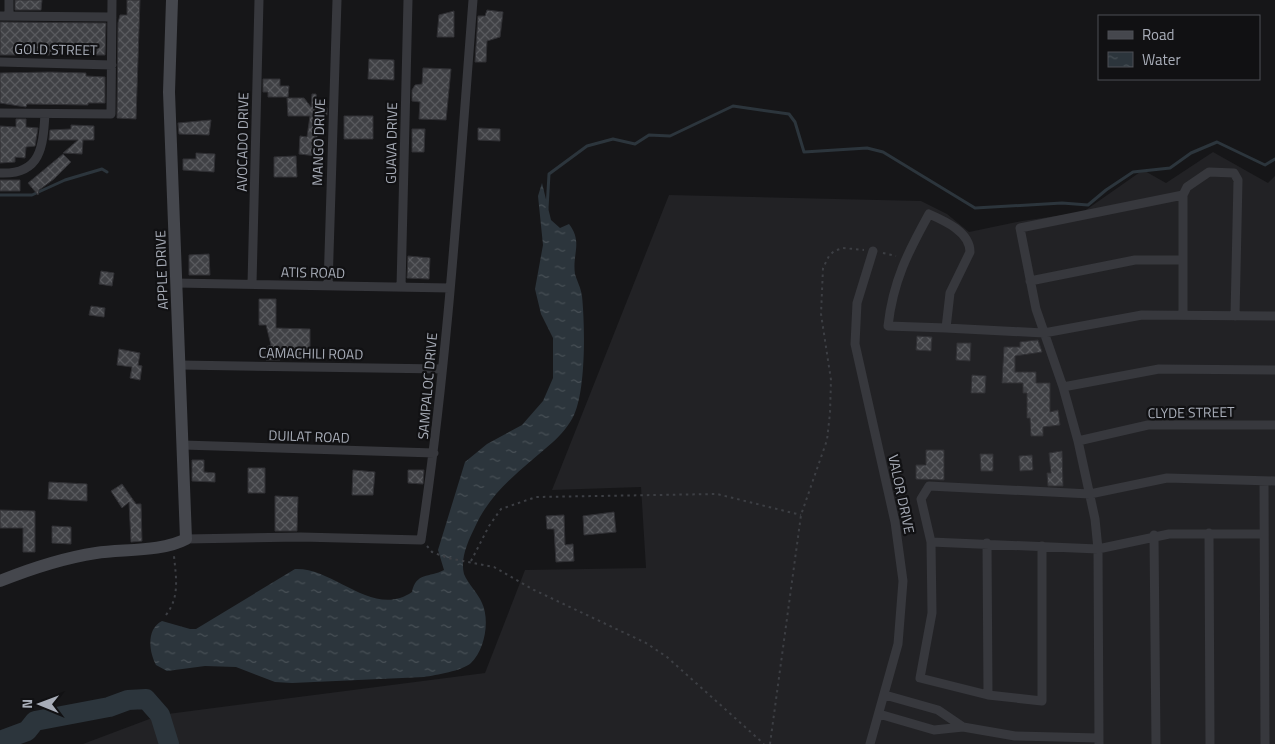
<svg xmlns="http://www.w3.org/2000/svg" width="1275" height="744" viewBox="0 0 1275 744" font-family="'Titillium Web',sans-serif">
  <style>
    .built { fill: #222225 }
    .water { fill: url(#water-ripples) }
    .lines { fill: none; stroke-linecap: round; stroke-linejoin: round }
    .stream { stroke: #2c353c; stroke-width: 3 }
    .river { stroke: #2c353c; stroke-width: 20 }
    .building { fill: url(#building-cross-hatch); stroke: #303034 }
    .path { stroke: #3d3f44; stroke-width: 2; stroke-dasharray: 2.5 4; stroke-linecap: butt }
    .street { stroke: #37383d; stroke-width: 9 }
    .secondary { stroke: #45474d; stroke-width: 12 }
    .labels { text-anchor: middle; dominant-baseline: central; stroke-width: 4.5; stroke-linejoin: round; paint-order: stroke }
    .street-label { font-size: 14px; fill: #a8adb8; stroke: #111113 }
  </style>
  <defs>
    <pattern id="water-ripples" width="26" height="14" patternUnits="userSpaceOnUse" patternTransform="scale(1.25)"><rect width="26" height="14" fill="#2c353c"/><path d="M2 4q2-2 4 0t4 0M15 11q2-2 4 0t4 0" fill="none" stroke="#485056"/></pattern>
    <pattern id="building-cross-hatch" width="8" height="8" patternUnits="userSpaceOnUse" patternTransform="scale(1.25)"><rect width="8" height="8" fill="#404145"/><path d="M0 0l8 8M0 8l8-8" fill="none" stroke="#595a5e"/></pattern>
  </defs>
  <rect width="100%" height="100%" fill="#161618"/>
  <!-- built -->
  <path class="built" d="M1213,152l55,31 7,-7v568h-1192l77,-29 325,-42 40,-103 121,-2 -5,-81 -89,3 117,-295 252,6 26,13 22,18 53,-11 61,-9 60,-42 23,13z"/>
  <!-- water -->
  <path class="water" d="M542,183l9,37 9,8 9,-4c14,18 3,30 6,50 2,7 6,14 7,22 3,29 4,93 -8,119 -4,9 -14,21 -21,27 -30,27 -61,47 -78,85 -7,14 -15,32 -11,47 4,10 14,19 18,29 8,17 3,47 -11,60 -9,8 -35,12 -47,14l-132,6 -17,-1 -39,-15 -31,-1 -38,5 -11,-6c-7,-13 -10,-36 6,-44l28,8h6l99,-60c39,-2 78,50 117,23 4,-20 17,-14 32,-22l-6,-20 27,-88 22,-18 35,-19 21,-24 10,-23v-40l-12,-24 -6,-25 8,-44 -5,-49z"/>
  <g class="lines">
    <!-- stream -->
    <path class="stream" d="M0,195h32l33,-15 37,-11 5,3
      M547,209l2,-35 38,-28 26,-7 22,5 14,-9 21,1 63,-30 56,8 6,8 9,30 63,-4 16,4 92,56 87,-5 26,2 18,-15 27,-18 37,-4 21,-15 26,-11 48,23 10,-6"/>
    <!-- river -->
    <path class="river" d="M0,741l27,-10 8,-10 74,-14 19,-7 18,-1 14,16 9,29"/>
  </g>
  <!-- building -->
  <path class="building" d="M15,0h27l-1,10h-26z
    M127,0h13l-4,119 -19,-1 1,-95 2,-8h7z
    M487,10l16,2 -3,25 -13,4 -1,21h-11l3,-46h7z
    M454,11v26h-17l2,-22z
    M0,22l106,1 -1,32h-105z
    M369,59l25,1v20l-26,-1z
    M423,68l28,1 -5,51 -27,-1 1,-17 -8,-1v-11l3,-5 7,-1z
    M50,72l36,1v3l19,1v26h-17v2l-61,-1 -1,3 -26,-4v-30z
    M263,79h17v7h9l-1,11h-20v-5h-5z
    M312,94h4l2,13 9,1v7h-9l-1,41 -18,-2 1,-18 7,1 3,-21h-22l-1,-18h17l7,9z
    M344,116h29v23h-29z
    M16,119h10v8l12,1 -3,18 -9,1 -1,11 -10,-1v5l-15,1v-37l16,1z
    M211,120l-2,15 -30,-1 -1,-11z
    M71,125l23,1v14h-11l-1,14 -19,-1 15,-13h-29l1,-10 21,-1z
    M478,128l22,1v12l-22,-1z
    M412,129h13l-1,23h-12z
    M196,153l19,1 -1,18 -31,-2v-11h13z
    M63,154l8,8 -17,17 -15,11 -1,5 -10,-12z
    M296,156l1,21h-23v-20z
    M0,180h20v11h-20z
    M209,254l1,21h-21v-20z
    M408,256l22,2 -1,21 -22,-1z
    M101,271l13,2 -2,13 -13,-2z
    M259,299h17v29l34,1v28l-30,-1v4h-14v-13l5,-2 -5,-20h-7z
    M91,306l14,2 -1,9 -15,-2z
    M917,336l15,1 -1,14 -15,-1z
    M1038,340l4,12 -27,4v16h21v11h14v29l8,-2 2,15 -17,2v9h-12l-1,-18h-3v-25h-4v-10h-21l2,-36h16v-5z
    M957,343h14l-1,18 -14,-1z
    M119,349l21,4 -2,12 4,1 -2,14 -10,-2 2,-11 -15,-2z
    M972,375l14,1 -1,17h-14z
    M926,450h18v30l-28,-1v-14h10z
    M1062,451l1,35h-15l-1,-13h4l-2,-20z
    M980,454h13v17h-12z
    M1032,455l1,15 -13,1 -1,-15z
    M192,460h12v12l11,1v9l-23,-1z
    M248,468h17v25h-17z
    M353,470l22,2 -2,23h-21z
    M408,470h16l-1,14 -15,-1z
    M49,482l38,2v17l-39,-2z
    M122,484l14,20h5l1,37 -11,1 -2,-40 -7,6 -11,-17z
    M275,496l23,1 -1,34h-22z
    M0,510l35,1v41h-12v-24h-23z
    M614,512l2,20 -32,3 -1,-19z
    M564,515l1,30 8,-1 1,17 -18,1 -2,-33h-7l-1,-13z
    M52,526l19,1v17l-19,-1z"/>
  <g class="lines">
    <!-- path -->
    <path class="path" d="M883,253l13,3
      M427,546l5,6 16,6 46,9 40,23 112,53 21,14 97,87
      M471,561l18,-35 12,-17 35,-12 181,-3 84,21
      M166,615c14,-18 10,-38 8,-59
      M770,744l31,-229 26,-75 3,-27 1,-33 -10,-66 2,-46 6,-12 5,-5 9,-3 21,2"/>
    <!-- street -->
    <path class="street" d="M0,16l112,1
      M9,16v-16
      M0,62l112,3
      M0,113l111,1 1,-114
      M0,173c41,2 43,-26 45,-59
      M1030,281l105,-21h48
      M176,283l274,5
      M252,284l7,-284
      M328,286l9,-286
      M401,287l7,-287
      M1183,314v-119l4,-8 22,-15 25,1 4,7 -3,136
      M946,328l-58,-2c5,-45 20,-74 41,-112 16,7 41,18 41,38l-20,41 -4,35 98,5 98,-18 133,1
      M180,365l262,4
      M1063,387l96,-18 116,1
      M1078,441l70,-16h127
      M183,445l251,8
      M1264,481l1,263
      M1209,533l1,211
      M1154,535l2,209
      M186,539l115,-2 120,3c27,-179 38,-360 52,-540
      M931,542l-10,-43 8,-13 161,8 77,-16 108,3
      M987,543l1,152
      M1042,546v155l-54,-6 -68,-17 12,-65 -1,-71 167,7 71,-15h95
      M885,695l53,15 25,17
      M879,714l55,16 29,-3 52,9 84,2
      M870,744l28,-100 5,-63 -8,-59 -40,-178 2,-41 16,-52
      M1099,744l-1,-195 -3,-30 -17,-78 -15,-54 -27,-78 -16,-81 163,-33"/>
    <!-- secondary -->
    <path class="secondary" d="M0,581c30,-12 63,-23 96,-28 27,-4 66,-1 90,-14l-17,-447 3,-92"/>
  </g>
  <g class="labels">
    <!-- street labels -->
    <g class="street-label">
      <text transform="translate(56 49) rotate(1)">GOLD STREET</text>
      <text transform="translate(242 142) rotate(-89)">AVOCADO DRIVE</text>
      <text transform="translate(318 142) rotate(-88)">MANGO DRIVE</text>
      <text transform="translate(391 143) rotate(-89)">GUAVA DRIVE</text>
      <text transform="translate(161 270) rotate(-92)">APPLE DRIVE</text>
      <text transform="translate(313 272) rotate(1)">ATIS ROAD</text>
      <text transform="translate(311 353) rotate(1)">CAMACHILI ROAD</text>
      <text transform="translate(427 386) rotate(-85)">SAMPALOC DRIVE</text>
      <text transform="translate(1191 412) rotate(-1)">CLYDE STREET</text>
      <text transform="translate(309 436) rotate(2)">DUILAT ROAD</text>
      <text transform="translate(902 494) rotate(78)">VALOR DRIVE</text>
    </g>
  </g>
  <!-- legend -->
  <rect x="1098" y="15" width="162" height="65" fill="#111113" stroke="#4d4f55"/>
  <rect x="1108" y="31" width="25" height="8" fill="#45474d" stroke="#4d4f55"/>
  <text x="1142" y="40" font-size="15" fill="#a8adb8">Road</text>
  <rect x="1108" y="52" width="25" height="15" fill="url(#water-ripples)" stroke="#4d4f55"/>
  <text x="1142" y="65" font-size="15" fill="#a8adb8">Water</text>
  <!-- north arrow -->
  <g transform="translate(40 704) rotate(271)" stroke="#111113" stroke-width="4" paint-order="stroke">
  <path d="M0-4L9 19L0 12L-9 19Z" fill="#a8adb8"/>
  <text y="-8" font-size="14" font-weight="bold" text-anchor="middle" fill="#a8adb8">N</text>
  </g>
</svg>
